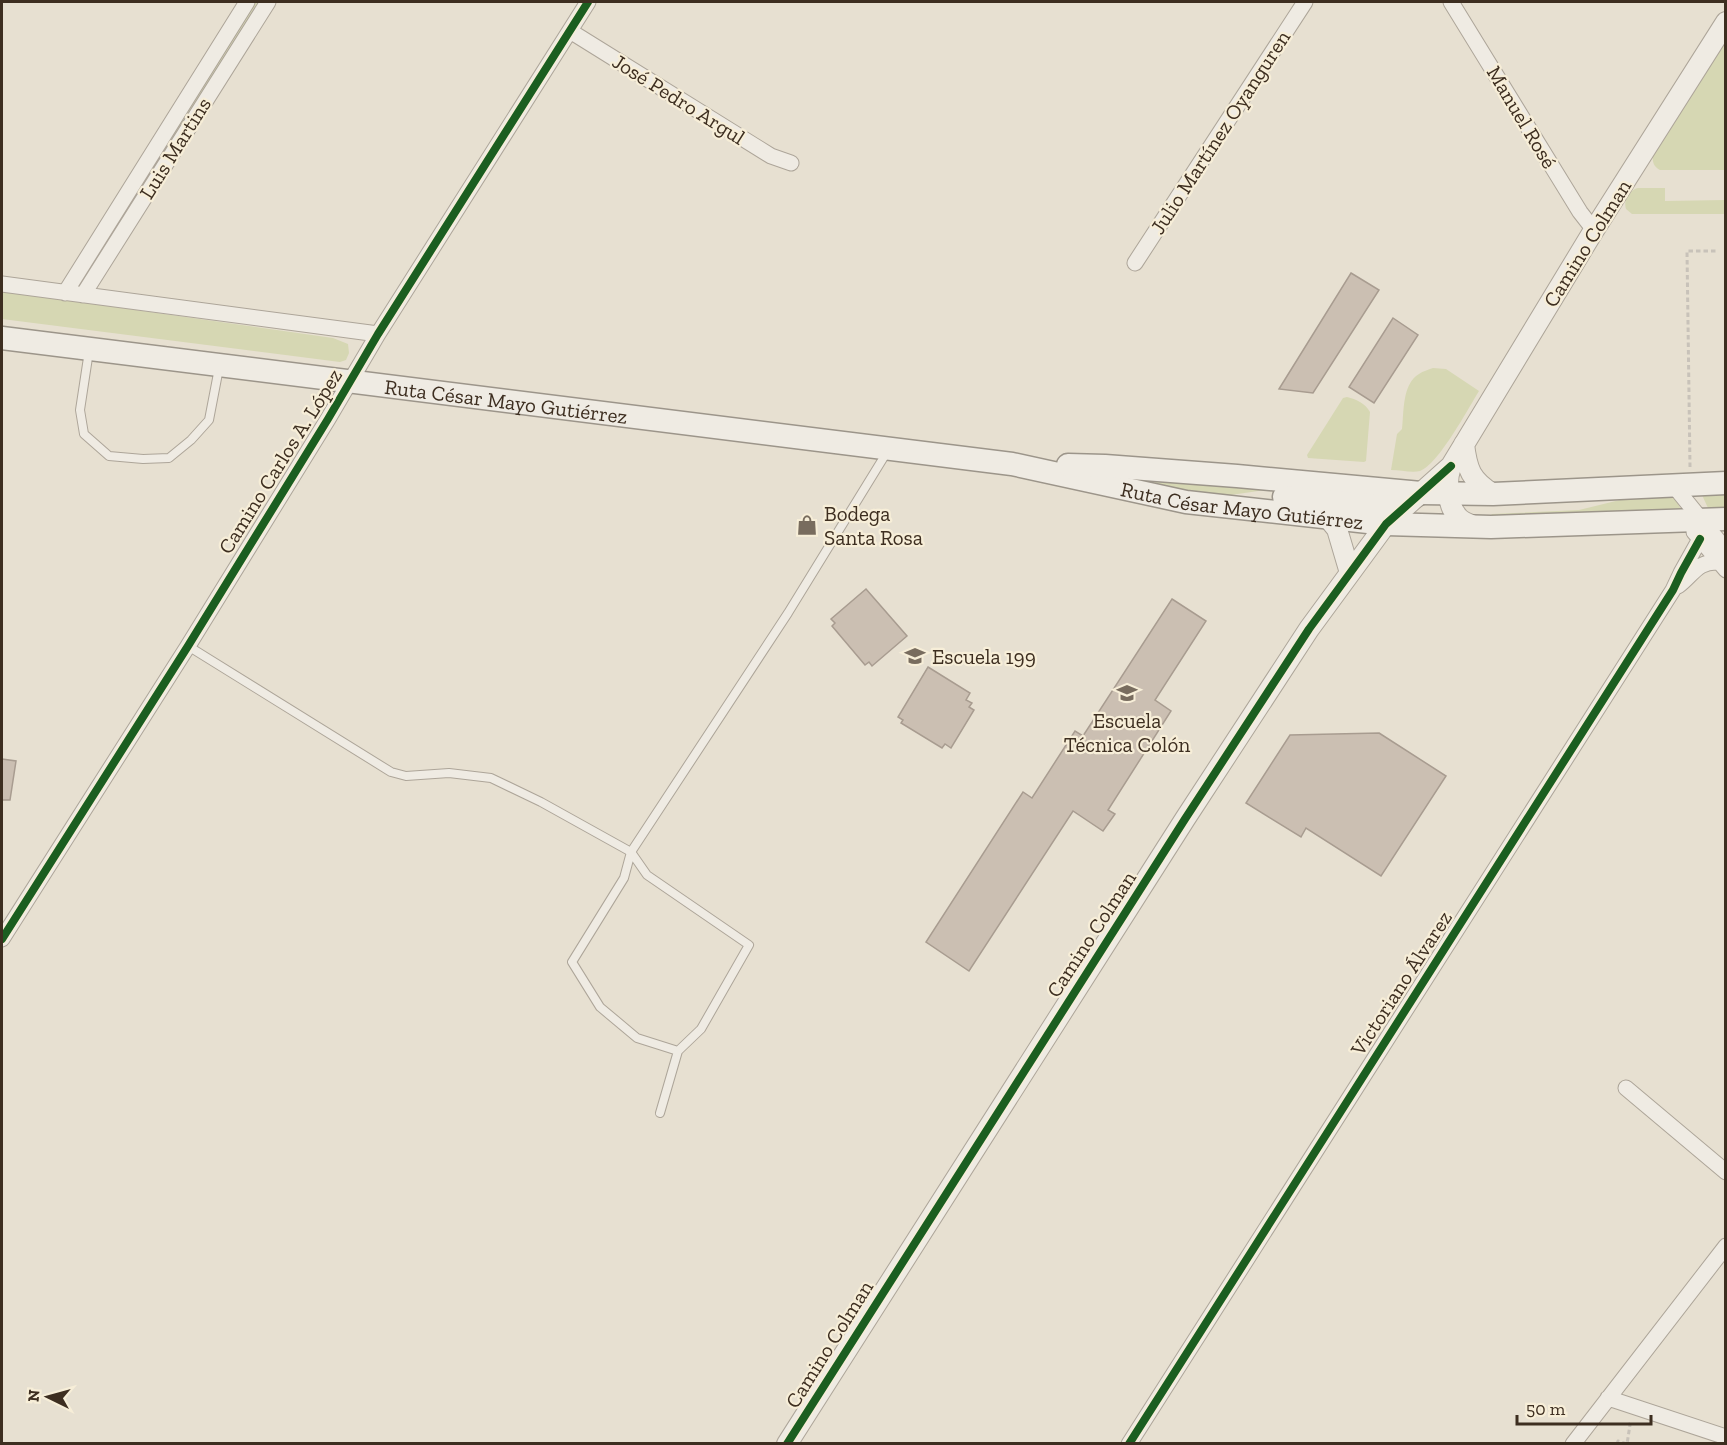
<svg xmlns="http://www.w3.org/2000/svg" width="1727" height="1445" viewBox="0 0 1727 1445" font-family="'Zilla Slab',serif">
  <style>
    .green { fill: #d6d7b3 }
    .building { fill: #cbbfb2; stroke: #a89c90; stroke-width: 1.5 }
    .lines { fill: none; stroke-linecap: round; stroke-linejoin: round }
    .service-casing { stroke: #ada599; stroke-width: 10 }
    .minor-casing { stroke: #ada599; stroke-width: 17 }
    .tertiary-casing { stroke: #ada599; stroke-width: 22 }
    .secondary-casing { stroke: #9c958a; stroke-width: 25 }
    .path { stroke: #c8c2b9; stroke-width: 3; stroke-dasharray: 4.5 3; stroke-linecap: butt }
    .service { stroke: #efebe3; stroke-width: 8 }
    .minor { stroke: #efebe3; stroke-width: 15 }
    .tertiary { stroke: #efebe3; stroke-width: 20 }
    .secondary { stroke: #efebe3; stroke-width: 22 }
    .cycleway-casing { stroke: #f7eed8; stroke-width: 11 }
    .cycleway { stroke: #1b5e20; stroke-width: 8 }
    .labels { text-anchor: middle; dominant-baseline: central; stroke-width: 4.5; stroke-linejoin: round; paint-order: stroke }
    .street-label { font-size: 21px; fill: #3d2e20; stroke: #f7eed8 }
    .poi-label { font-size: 21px; fill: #3d2e20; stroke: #f7eed8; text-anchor: start }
  </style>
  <rect width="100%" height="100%" fill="#e7e0d1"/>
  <!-- green -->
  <path class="green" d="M252,2h7l-174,276h-2z
    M1725,38v132h-65c-6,-3 -8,-8 -7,-15z
    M1638,188h27v13l60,-1v14h-93l-6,-5c-3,-9 3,-19 12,-21z
    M2,291l331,47 15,6 1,9 -3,7 -6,2 -338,-43z
    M1433,368l13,1 33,22c-11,18 -41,74 -59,80 -8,2 -20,-1 -29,-1l6,-36 5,-5c2,-17 0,-45 17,-55 4,-3 9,-4 14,-6z
    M1347,397c9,2 19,7 23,15l-4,49 -2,1 -56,-4 -1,-3 36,-57z
    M1150,480l181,14 -66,-4 -41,6 -41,-5 -34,-10z
    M1725,493v15h-17l-6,-13z
    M1667,496l8,3 6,10 -189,8 -2,-1 2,-2 87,-4 45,-11z"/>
  <!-- building -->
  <path class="building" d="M1351,273l28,17 -66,103 -34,-4z
    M1393,318l25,17 -44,68 -25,-16z
    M866,589l41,47 -35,30 -3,-4 -4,3 -33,-39 3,-3 -4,-4z
    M1172,599l34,22 -51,79 16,11 -63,99 7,4 -12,17 -30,-20 -104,160 -43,-29 97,-150 9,6 43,-67 8,5z
    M928,667l42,26 -4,7 6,3 -3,4 5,3 -23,38 -6,-4 -3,4 -41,-25 2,-3 -5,-3z
    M1379,733l67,43 -65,100 -75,-48 -5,9 -55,-34 44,-68z
    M2,759l14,2 -6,39h-8z"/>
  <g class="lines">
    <!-- service casing -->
    <g class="service-casing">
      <path id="service" d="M89,351l-9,59 4,24 25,22 34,3 26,-1 22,-18 18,-20 10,-52
        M188,646l203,126 15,4 43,-3 42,5 50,24 90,50 16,23 102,70 -48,84 -23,22
        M660,1113l18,-62 -41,-13 -37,-31 -28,-45 52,-84 7,-26 157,-239 99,-161"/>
    </g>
    <!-- minor casing -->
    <g class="minor-casing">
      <path id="minor" d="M1451,2l129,210 14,18
        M570,31l201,125 20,7
        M1135,263l170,-261
        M2,284l376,50
        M65,293l182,-291
        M83,295l185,-293
        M1674,486l52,64
        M1694,532l32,38
        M1678,586c15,-11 19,-25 40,-24
        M2,939l186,-293 140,-227 50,-85 210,-332
        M1626,1088l100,84
        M1608,1398l118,39
        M1129,1444l544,-854 8,-17 19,-34
        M1573,1444l153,-198"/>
    </g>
    <!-- tertiary casing -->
    <g class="tertiary-casing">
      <path id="tertiary" d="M1464,444c3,26 7,36 29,50
        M1328,518l9,11 13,44
        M1474,526c-5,-2 -12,-4 -16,-9 -12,-13 -12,-36 -7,-51l143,-236 132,-208
        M787,1444l398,-625 124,-190 77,-105 65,-58"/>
    </g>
    <!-- secondary casing -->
    <g class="secondary-casing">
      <g id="secondary">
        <path id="s1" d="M2,338l1010,126 174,38 200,22 105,3 235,-8"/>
        <path d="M1068,465l37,1 132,10 184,17 72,1 233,-11"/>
        <path d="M1284,497l103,10 8,-1 24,-12"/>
      </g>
    </g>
    <!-- path -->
    <path class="path" d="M1690,467l-3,-216h29
      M1617,1444l1,-3 9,3 3,-19 -2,-2"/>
    <!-- service -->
    <use href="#service" class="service"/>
    <!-- minor -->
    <use href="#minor" class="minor"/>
    <!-- tertiary -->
    <use href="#tertiary" class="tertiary"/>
    <!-- secondary -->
    <use href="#secondary" class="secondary"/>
    <!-- cycleway casing -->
    <g class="cycleway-casing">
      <path id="cycleway" d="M2,939l186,-293 140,-227 50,-85 210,-332
        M787,1444l398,-625 124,-190 77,-105 65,-58
        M1129,1444l544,-854 8,-17 19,-34"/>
    </g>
    <!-- cycleway -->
    <use href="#cycleway" class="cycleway"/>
  </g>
  <!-- icons -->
  <defs>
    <g id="shop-bare" transform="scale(1.62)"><path d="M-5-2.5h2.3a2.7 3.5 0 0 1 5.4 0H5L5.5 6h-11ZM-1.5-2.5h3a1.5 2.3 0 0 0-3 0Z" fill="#786c5e" stroke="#f7eed8" stroke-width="2.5" paint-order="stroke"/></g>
    <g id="school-bare" transform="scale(1.62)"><path d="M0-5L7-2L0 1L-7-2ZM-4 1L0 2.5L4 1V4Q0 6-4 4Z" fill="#786c5e" stroke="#f7eed8" stroke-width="2.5" paint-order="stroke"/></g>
  </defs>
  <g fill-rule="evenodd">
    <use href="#shop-bare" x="807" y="525"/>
    <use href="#school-bare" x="915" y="656"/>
    <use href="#school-bare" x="1127" y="693"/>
  </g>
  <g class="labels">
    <!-- street labels -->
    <g class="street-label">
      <text transform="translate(679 99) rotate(32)">José Pedro Argul</text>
      <text transform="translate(1522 117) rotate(59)">Manuel Rosé</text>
      <text transform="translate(1220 132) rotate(-57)">Julio Martínez Oyanguren</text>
      <text transform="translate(175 148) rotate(-58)">Luis Martins</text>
      <text transform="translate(1587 243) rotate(-58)">Camino Colman</text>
      <text stroke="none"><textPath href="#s1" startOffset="508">Ruta César Mayo Gutiérrez</textPath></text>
      <text transform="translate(280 461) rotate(-58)">Camino Carlos A. López</text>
      <text stroke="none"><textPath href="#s1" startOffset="1252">Ruta César Mayo Gutiérrez</textPath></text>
      <text transform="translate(1091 934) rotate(-57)">Camino Colman</text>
      <text transform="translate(1401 983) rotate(-57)">Victoriano Álvarez</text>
      <text transform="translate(829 1344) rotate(-58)">Camino Colman</text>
    </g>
    <!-- poi labels -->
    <g class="poi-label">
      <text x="824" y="513">Bodega<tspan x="824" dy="24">Santa Rosa</tspan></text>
      <text x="932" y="656">Escuela 199</text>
      <text x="1127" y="720" text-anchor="middle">Escuela<tspan x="1127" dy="24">Técnica Colón</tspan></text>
    </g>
  </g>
  <!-- border -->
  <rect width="1727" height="1445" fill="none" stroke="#3d2e20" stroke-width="6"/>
  <!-- north arrow -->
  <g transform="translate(48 1397) rotate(275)" stroke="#f7eed8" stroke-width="4.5" paint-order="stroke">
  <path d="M0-4.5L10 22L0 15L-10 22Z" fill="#3d2e20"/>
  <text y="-9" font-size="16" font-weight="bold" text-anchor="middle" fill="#3d2e20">N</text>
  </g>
  <!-- scale -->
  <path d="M1517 1415v9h134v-9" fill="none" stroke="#3d2e20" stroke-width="3"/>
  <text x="1526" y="1415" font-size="18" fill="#3d2e20" stroke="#f7eed8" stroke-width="4.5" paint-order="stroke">50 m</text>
</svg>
